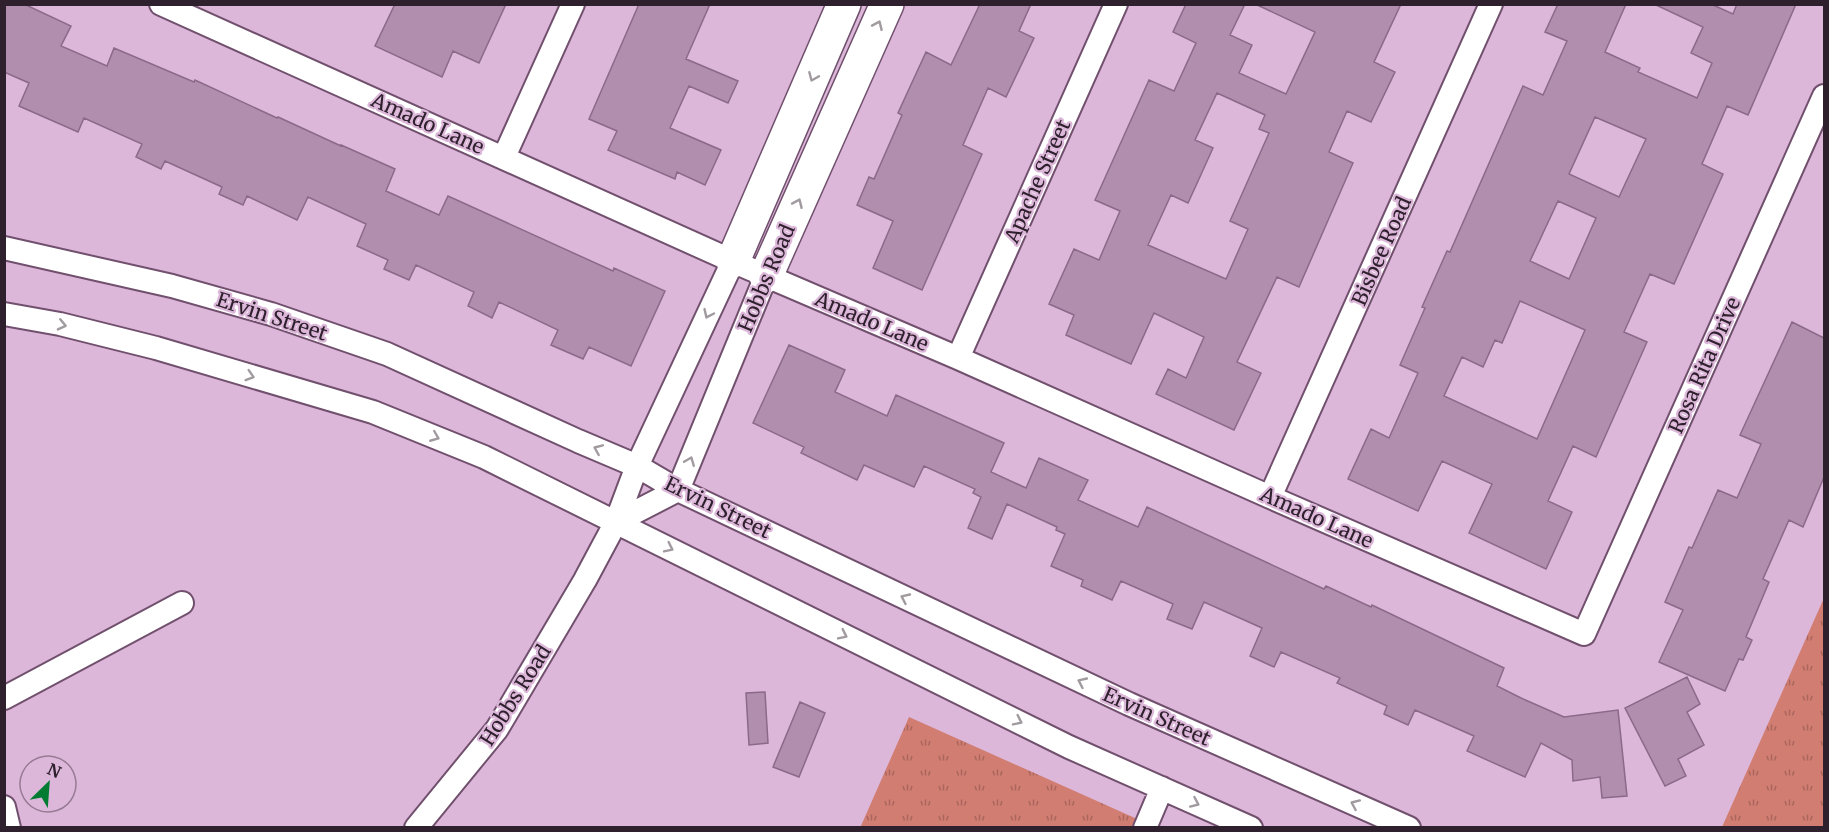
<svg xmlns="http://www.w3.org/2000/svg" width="1829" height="832" viewBox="0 0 1829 832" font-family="Merriweather,serif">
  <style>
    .grass { fill: url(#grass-tufts) }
    .building { fill: #b18dae; stroke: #8b6989; stroke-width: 1.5; fill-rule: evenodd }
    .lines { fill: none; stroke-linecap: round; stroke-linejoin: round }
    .street-casing { stroke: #71506e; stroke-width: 26 }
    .secondary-casing { stroke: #71506e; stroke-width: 36 }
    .street { stroke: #fff; stroke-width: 22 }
    .secondary { stroke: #fff; stroke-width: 33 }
    .oneway { stroke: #a19ba0 }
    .labels { text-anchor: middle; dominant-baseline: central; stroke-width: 4.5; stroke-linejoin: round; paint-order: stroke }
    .street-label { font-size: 20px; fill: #2e202d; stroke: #dcb7d9 }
  </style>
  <defs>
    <pattern id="grass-tufts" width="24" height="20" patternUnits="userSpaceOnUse" patternTransform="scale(1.5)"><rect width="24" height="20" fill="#d17d71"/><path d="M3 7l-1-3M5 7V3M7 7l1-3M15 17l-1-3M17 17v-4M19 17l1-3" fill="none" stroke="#aa665d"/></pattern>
  </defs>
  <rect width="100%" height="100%" fill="#dcb7d9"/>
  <!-- grass -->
  <path class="grass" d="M1824,598v229h-102z
    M909,717l246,110 -295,1z"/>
  <!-- building -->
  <path class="building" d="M4,4h20l47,22 -10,20 46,20 7,-18 80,34 1,-2 82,38 1,-1 63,29v-1l54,24 -9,22 53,24 9,-19 165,75 1,-3 51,23 -34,75 -42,-19 -6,12 -32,-14 7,-15 -59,-28 -7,16 -24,-12 6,-14 -58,-27 -7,15 -25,-11 4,-9 -31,-14 9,-22 -58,-27 -11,23 -50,-24 -4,9 -24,-11 3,-7 -57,-26 -4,8 -25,-12 6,-13 -58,-26 -6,14 -59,-26 10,-23 -25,-11z
    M395,4h111l-27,59 -26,-12 -11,26 -67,-31z
    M639,4h71l-24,55 52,22 -10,22 -39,-17 -19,42 51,22 -16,35 -28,-13 -2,7 -67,-29 9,-19 -28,-12z
    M980,4h51l-12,27 15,7 -28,59 -18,-9 -25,57 19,9 -60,136 -49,-22 20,-47 -36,-16 12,-28 5,2 28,-64 -4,-2 28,-61 25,13z
    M1186,4h59l-15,31 22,10 -13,28 47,21 29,-62 -60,-28h146l-27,58 21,10 -24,50 -24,-11 -18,41 24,11 -54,124 -22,-10 -40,85 24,11 -27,57 -78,-36 12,-25 18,9 18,-41 -50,-24 -23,51 -65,-29 8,-20 -25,-11 25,-55 25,11 21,-49 -25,-11 54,-120 25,11 22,-48 -23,-11zM1217,93l48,22 -6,14 10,4 -39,88 18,8 -22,50 -78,-34 23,-50 17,8 11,-24 14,-31 -18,-8z
    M1558,4h68l-21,48 35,16 -2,4 59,26 15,-35 -21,-10 12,-26 -49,-23h57l22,10 4,-10h59l-48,111 -21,-9 -25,58 21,10 -49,110 -24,-10 -26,58 23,10 -51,115 -23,-11 -25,55 24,11 -26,57 -77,-36 23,-49 -50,-23 -24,50 -70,-32 23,-50 18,9 29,-65 -18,-8 25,-57 -3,-1 25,-56 3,1 73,-166 20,9 24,-54 -22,-9zM1595,117l51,22 -27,58 -50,-23zM1558,201l38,17 -27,61 -39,-18zM1520,301l65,29 -48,109 -93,-43 18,-39 21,10 12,-27 7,3z
    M1792,322l32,16v139l-21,50 -14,-7 -26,59 6,3 -23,55 6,3 -9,20 -4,-1 -14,32 -66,-29 24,-52 -18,-8 24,-55 3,1 26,-58 19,8 24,-54 -21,-9z
    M789,345l56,25 -10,22 52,24 9,-21 108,48 -13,29 35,16 13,-30 49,22 -10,20 60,27 9,-20 177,82 2,-3 45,21 1,-2 132,63 -7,18 24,12 43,19 54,-7 9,86 -25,2 -2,-21 -27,4 -1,-21 -31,-17 -16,34 -58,-26 7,-15 -59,-26 -7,15 -24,-11 3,-8 -50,-23 3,-5 -59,-26 -7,15 -24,-11 12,-28 -58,-26 -12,27 -25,-10 6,-15 -52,-23 -9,19 -31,-14 2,-6 -32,-14 14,-32 -9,-4 1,-3 -50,-23 -15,35 -24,-11 13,-31 -8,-4 2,-4 -51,-23 -10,21 -50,-22 -7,15 -56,-27 3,-6 -51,-24z
    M1687,677l13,27 -13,8 17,33 -26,14 8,17 -21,10 -40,-78z
    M765,692l3,51 -19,2 -3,-52z
    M800,702l25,11 -26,64 -26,-10z"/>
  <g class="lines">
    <!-- street casing -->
    <g class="street-casing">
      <path id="street" d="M161,4l587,264 210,90 312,139 314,137 240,-538
        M504,157l69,-153
        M4,248l168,38 99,28 116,40 191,87 59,25 41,24 451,214 280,124
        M4,314l56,10 96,24 217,64 111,45 585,290 182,81
        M958,358l158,-354
        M1270,497l221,-493
        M616,522l62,-32 88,-214
        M4,698l178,-95
        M4,807l5,21
        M416,828l81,-99 88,-149 31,-58 21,-56 96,-205
        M1145,828l17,-40"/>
    </g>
    <!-- secondary casing -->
    <g class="secondary-casing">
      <path id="secondary" d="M733,261l111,-257
        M766,276l121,-272"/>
    </g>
    <!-- street -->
    <use href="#street" class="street"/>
    <!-- secondary -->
    <use href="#secondary" class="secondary"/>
  </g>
  <!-- one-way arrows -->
  <defs><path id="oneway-chevron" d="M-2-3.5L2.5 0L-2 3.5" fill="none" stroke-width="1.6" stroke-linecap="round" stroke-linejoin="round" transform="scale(1.5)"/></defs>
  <g class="oneway">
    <use href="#oneway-chevron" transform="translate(878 25) rotate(-66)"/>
    <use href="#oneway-chevron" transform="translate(813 77) rotate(113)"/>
    <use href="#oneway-chevron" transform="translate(798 203) rotate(-66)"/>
    <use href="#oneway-chevron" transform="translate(708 314) rotate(115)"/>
    <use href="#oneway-chevron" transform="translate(62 325) rotate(13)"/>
    <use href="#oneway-chevron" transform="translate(250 376) rotate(17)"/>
    <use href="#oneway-chevron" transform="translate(435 437) rotate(22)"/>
    <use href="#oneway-chevron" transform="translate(598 449) rotate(-157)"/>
    <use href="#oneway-chevron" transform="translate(690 461) rotate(-68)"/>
    <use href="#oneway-chevron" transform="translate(669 548) rotate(26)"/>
    <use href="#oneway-chevron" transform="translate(905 598) rotate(-155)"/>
    <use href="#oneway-chevron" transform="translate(843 635) rotate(26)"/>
    <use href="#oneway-chevron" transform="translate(1082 682) rotate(-155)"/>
    <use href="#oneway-chevron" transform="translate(1018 721) rotate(26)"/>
    <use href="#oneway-chevron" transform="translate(1195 803) rotate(24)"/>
    <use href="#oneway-chevron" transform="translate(1355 804) rotate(-156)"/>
  </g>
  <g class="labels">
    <!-- street labels -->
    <g class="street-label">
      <text transform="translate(428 123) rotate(24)">Amado Lane</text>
      <text transform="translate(1037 181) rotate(-66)">Apache Street</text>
      <text transform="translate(1381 251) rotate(-66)">Bisbee Road</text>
      <text transform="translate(766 278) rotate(-67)">Hobbs Road</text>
      <text transform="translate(272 316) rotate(18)">Ervin Street</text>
      <text transform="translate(872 321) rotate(23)">Amado Lane</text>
      <text transform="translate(1704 365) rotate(-66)">Rosa Rita Drive</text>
      <text transform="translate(718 507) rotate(26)">Ervin Street</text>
      <text transform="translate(1317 517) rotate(24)">Amado Lane</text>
      <text transform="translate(515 695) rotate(-58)">Hobbs Road</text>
      <text transform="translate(1157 716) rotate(24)">Ervin Street</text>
    </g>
  </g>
  <!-- border -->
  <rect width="1829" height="832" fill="none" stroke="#2e202d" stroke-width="12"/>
  <!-- north arrow -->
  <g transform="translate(48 784) rotate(25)"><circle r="28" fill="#dcb7d9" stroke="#967b94" stroke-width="1.5"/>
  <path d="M0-4.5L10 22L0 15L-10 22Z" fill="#037c33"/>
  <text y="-9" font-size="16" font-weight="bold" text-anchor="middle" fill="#2e202d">N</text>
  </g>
</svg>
